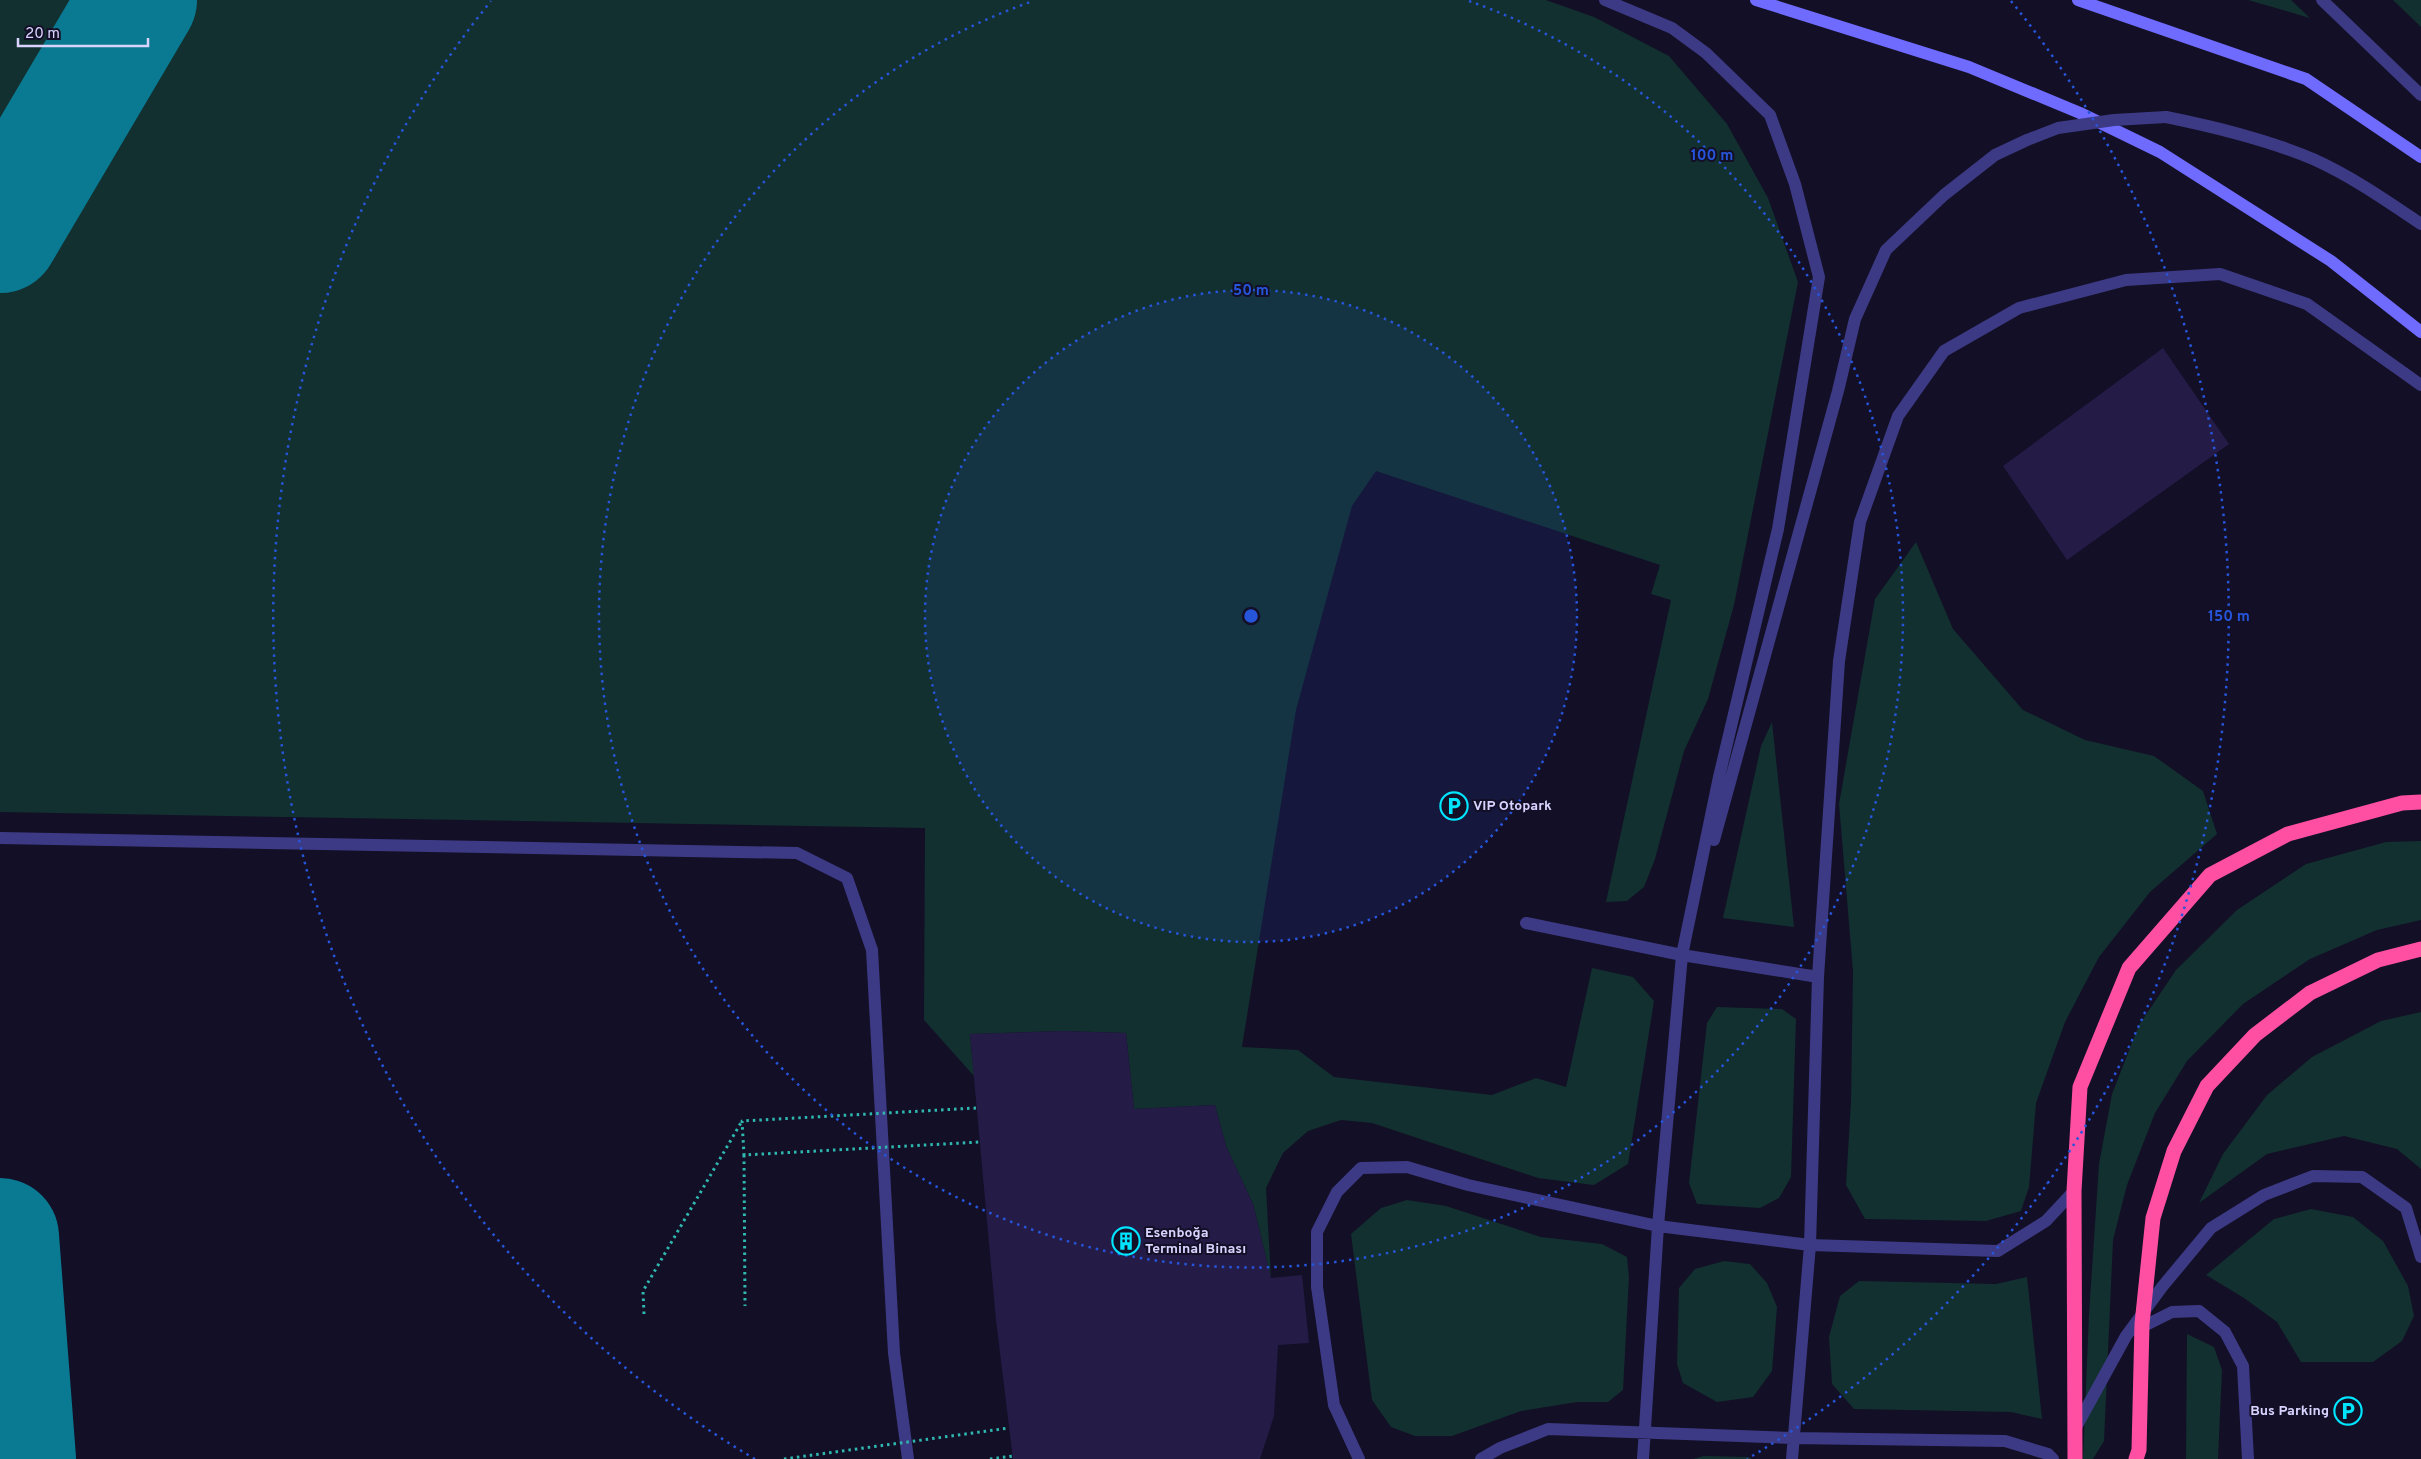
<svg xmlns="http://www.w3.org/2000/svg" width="2421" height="1459" viewBox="0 0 2421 1459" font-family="Overpass,sans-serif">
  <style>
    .green { fill: #12302f }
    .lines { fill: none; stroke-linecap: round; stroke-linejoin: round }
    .taxiway { stroke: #0a7a92; stroke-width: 118 }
    .building { fill: #241b47 }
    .path { stroke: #2fb8b0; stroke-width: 3; stroke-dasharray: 2.5 4; stroke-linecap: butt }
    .lane { stroke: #3d3a85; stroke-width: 12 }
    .secondary { stroke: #6f6bff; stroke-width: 12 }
    .highway { stroke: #ff4fa3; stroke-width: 15 }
    .path-bridge { stroke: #2fb8b0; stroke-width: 3; stroke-dasharray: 2.5 4; stroke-linecap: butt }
    .lane-bridge { stroke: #3d3a85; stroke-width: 12 }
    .highway-bridge { stroke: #ff4fa3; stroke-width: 15 }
    .ring { fill: none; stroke: #2655da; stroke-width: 2.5; stroke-dasharray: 2.5 5 }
    .labels { text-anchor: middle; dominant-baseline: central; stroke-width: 4; stroke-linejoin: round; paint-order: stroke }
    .poi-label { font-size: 14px; font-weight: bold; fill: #d9d4ff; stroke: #130f26; text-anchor: start }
    .centre { fill: #2655da; stroke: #130f26; stroke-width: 2.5 }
    .ring-label { font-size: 15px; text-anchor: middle; font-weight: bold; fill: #2655da; stroke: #130f26; stroke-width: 4; stroke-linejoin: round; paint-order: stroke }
  </style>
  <rect width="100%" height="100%" fill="#130f26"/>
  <!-- green -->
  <path class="green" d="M0,0h1546l48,17 75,39 58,68 41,74 30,84 -64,323 -26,94 -24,52 -29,108 -11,28 -17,14 -21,1 65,-302 -20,-6 9,-29 -284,-94 -24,35 -56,204 -54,337 56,3 36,27 158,18 44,-17 30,9 26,-119 41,9 21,24 -26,163 -34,21 -56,-7 -166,-55 -31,-3 -33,11 -25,22 -17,35 5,90 -18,-74 -27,-58 -11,-41 -81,4 -8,-76 -63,-2 -93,3 4,42 -50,-56 1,-192 -925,-16z
    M2248,0h43l19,18z
    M2393,0h28v27z
    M1916,542l37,87 70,81 62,30 69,16 49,35 14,43 -67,58 -51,65 -34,65 -29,81 -7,84 -8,24 -35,10 -121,-2 -19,-34 5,-83 2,-131 -14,-167 36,-205z
    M1772,722l22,205 -71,-9 38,-172z
    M2421,841v79l-44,10 -67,29 -67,45 -56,57 -32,52 -28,72 -14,55 -9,201 -11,18h-10l6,-145 10,-150 13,-70 27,-69 37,-55 61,-60 69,-46 80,-22z
    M1717,1007l65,2 14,10 -5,158 -12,21 -19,10 -63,-4 -8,-21 18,-160z
    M2421,1012v157l-24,-20 -53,-13 -77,18 -68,49 24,-49 44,-59 45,-38 69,-36z
    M1407,1200l39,6 95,31 61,7 25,13 2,20 -6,113 -15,12h-31l-56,9 -69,25h-37l-24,-9 -19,-27 -21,-166 30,-26z
    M2311,1209l42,8 30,24 25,45 6,30 -12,25 -29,21h-72l-24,-40 -33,-24 -38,-23 68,-56z
    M1724,1261l26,3 17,19 10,24 -5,64 -19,26 -36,5 -34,-19 -6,-19 2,-76 16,-19z
    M2027,1277l15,142 -31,-7 -157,-3 -22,-25 -3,-47 11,-41 19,-15 137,3z
    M2187,1334l27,13 8,23 -4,89h-32z
    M1704,1456l45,1 3,2h-59z"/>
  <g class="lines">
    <!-- taxiway -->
    <path class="taxiway" d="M0,234l138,-234
      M0,1237l17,222"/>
  </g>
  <!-- building -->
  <path class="building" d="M2163,348l66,96 -162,116 -64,-94z
    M1063,1031l63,2 8,76 81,-4 11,41 27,58 18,74 31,-3 7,68 -31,2 -4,71 -14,43h-247l-17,-139 -26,-286z"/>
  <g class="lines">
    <!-- path -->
    <path class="path" d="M744,1155l1,151
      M644,1314l-1,-23 99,-170
      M990,1459l23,-3"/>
    <!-- lane -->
    <path class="lane" d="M1605,0l67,28 34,25 64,62 25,69 24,93 -41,252 -59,248 -37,178 -24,271 -15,233
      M2322,0l99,95
      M2166,117c49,10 100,22 147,42 38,17 74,42 108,65
      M0,838l797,15 50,25 25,72 22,403 14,106
      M1714,840l124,-449 17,-72 31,-69 58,-55 51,-40 32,-15
      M1526,923l156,32 136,22
      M2136,1330l36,-18 27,-1 26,21 18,34 5,93
      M2075,1429l51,-93 36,-49 49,-59 53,-33 49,-19 49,1 44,31 15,49
      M1359,1459l-25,-54 -17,-118v-55l20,-40 24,-24 46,-1 61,18 190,41 152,19 188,6 48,-30 28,-30
      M1481,1459l19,-11 48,-19 245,9 212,3 43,13 5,5
      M1792,1459l18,-214 8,-268 21,-316 21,-139 38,-106 46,-65 75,-43 107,-28 94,-6 87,30 114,81"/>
    <!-- secondary -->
    <path class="secondary" d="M1756,0l213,67 111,46 80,39 171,109 90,71
      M2078,0l228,79 115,78"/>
    <!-- highway -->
    <path class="highway" d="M2075,1459l-1,-268 6,-104 49,-119 81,-93 78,-41 114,-31 19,-1"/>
    <!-- path-bridge -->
    <path class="path-bridge" d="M976,1108l-234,13 2,34 236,-13
      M784,1459l225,-31"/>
    <!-- lane-bridge -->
    <path class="lane-bridge" d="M2027,140l31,-12 56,-8 52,-3"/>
    <!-- highway-bridge -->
    <path class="highway-bridge" d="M2136,1459l3,-9 3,-126 11,-106 21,-67 33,-65 48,-51 55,-42 68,-33 43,-11"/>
  </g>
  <!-- distance rings -->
  <circle cx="1251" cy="616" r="326" fill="#2655da" fill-opacity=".12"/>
  <g class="ring">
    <circle cx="1251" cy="616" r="326"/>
    <path d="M1469 1A652 652 0 1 1 1033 1"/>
    <path d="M755 1459A978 978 0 0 1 491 1M2011 1A978 978 0 0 1 1747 1459"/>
  </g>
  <!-- icons -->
  <defs>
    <g id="parking-ring" transform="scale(1.4375)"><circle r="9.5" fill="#130f26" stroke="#00e5ff" stroke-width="1.5"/><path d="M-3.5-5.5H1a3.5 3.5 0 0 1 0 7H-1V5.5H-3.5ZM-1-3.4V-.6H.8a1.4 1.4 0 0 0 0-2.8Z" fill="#00e5ff"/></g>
    <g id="building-ring" transform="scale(1.4375)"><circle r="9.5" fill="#130f26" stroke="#00e5ff" stroke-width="1.5"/><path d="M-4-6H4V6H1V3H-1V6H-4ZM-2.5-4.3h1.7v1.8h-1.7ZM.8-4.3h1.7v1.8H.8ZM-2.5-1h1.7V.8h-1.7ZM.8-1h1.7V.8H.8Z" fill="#00e5ff"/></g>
  </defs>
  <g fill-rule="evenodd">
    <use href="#parking-ring" x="1454" y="806"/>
    <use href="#building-ring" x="1126" y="1241"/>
    <use href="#parking-ring" x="2348" y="1411"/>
  </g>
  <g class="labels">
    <!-- poi labels -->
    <g class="poi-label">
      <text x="1473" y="806">VIP Otopark</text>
      <text x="1145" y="1233">Esenboğa<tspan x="1145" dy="16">Terminal Binası</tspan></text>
      <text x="2329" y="1411" text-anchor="end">Bus Parking</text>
    </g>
  </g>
  <circle cx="1251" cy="616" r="8" class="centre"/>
  <g class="ring-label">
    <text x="1712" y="160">100 m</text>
    <text x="1251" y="295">50 m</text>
    <text x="2229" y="621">150 m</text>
  </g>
  <!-- scale -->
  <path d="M18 38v8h130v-8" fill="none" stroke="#d9d4ff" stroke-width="2.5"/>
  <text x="25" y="38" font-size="15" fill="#d9d4ff" stroke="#130f26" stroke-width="4" paint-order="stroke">20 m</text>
</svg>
